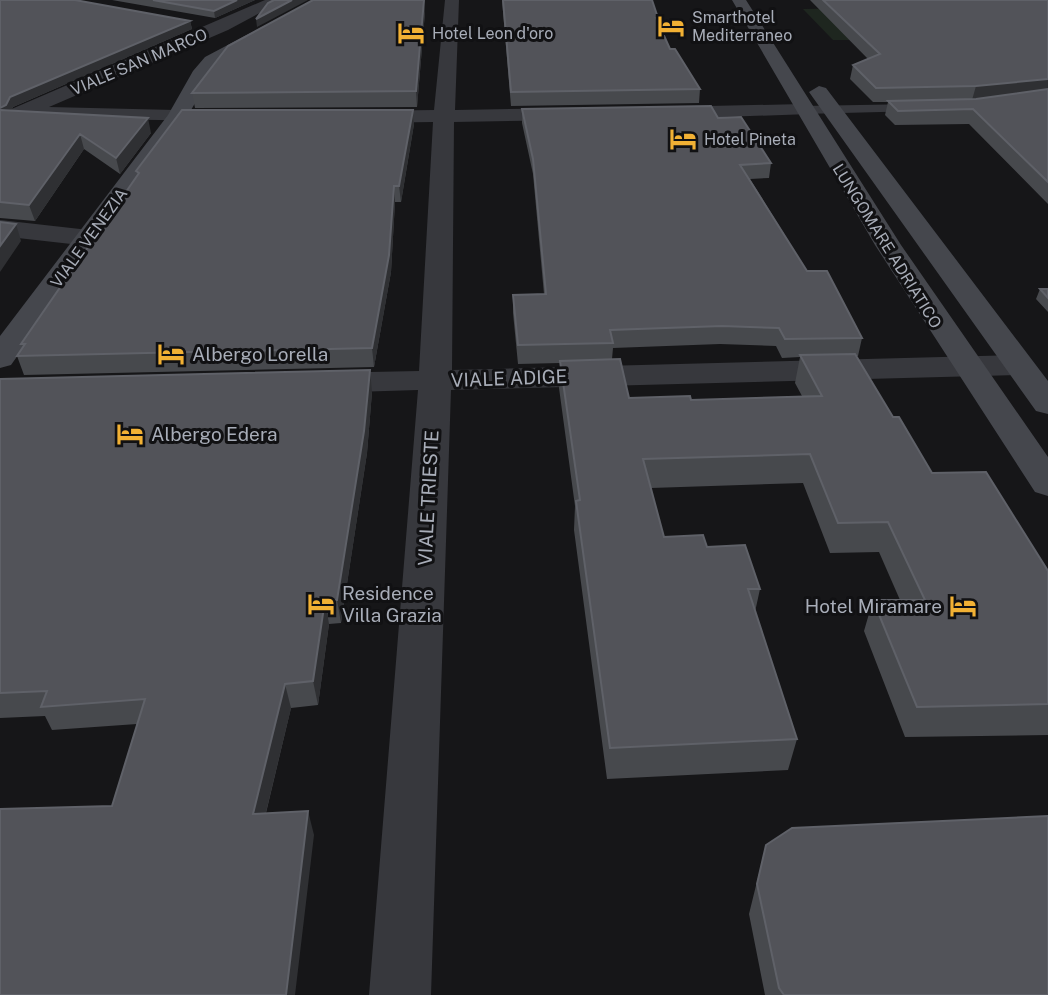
<svg xmlns="http://www.w3.org/2000/svg" width="1048" height="995" viewBox="0 0 1048 995" font-family="'Public Sans',sans-serif">
  <style>
    .green { fill: #1e261f }
    .lines { fill: none; stroke-linecap: round; stroke-linejoin: round }
    .lane { fill: #37383d; fill-rule: evenodd }
    .street { fill: #37383d; fill-rule: evenodd }
    .secondary { fill: #45474d; fill-rule: evenodd }
    .wall { fill: #47494d; fill-rule: evenodd }
    .shaded-wall { fill: #2f3033 }
    .building { fill: #525359; stroke: #5f6168; stroke-width: 2 }
    .labels { text-anchor: middle; dominant-baseline: central; stroke-width: 6; stroke-linejoin: round; paint-order: stroke }
    .far-poi-label { font-size: 16px; fill: #a8adb8; stroke: #111113; text-anchor: start }
    .far-street-label { font-size: 16px; fill: #a8adb8; stroke: #111113 }
    .poi-label { font-size: 19px; fill: #a8adb8; stroke: #111113; text-anchor: start }
    .street-label { font-size: 19px; fill: #a8adb8; stroke: #111113 }
  </style>
  <rect width="100%" height="100%" fill="#161618"/>
  <!-- green -->
  <path class="green" d="M860,8l36,32h-63l-30,-31z"/>
  <g class="lines">
    <!-- lane -->
    <path class="lane" d="M916,104l4,1v6l-117,3 -6,-4 6,-4z"/>
    <!-- street -->
    <path class="street" d="M265,0h19l-56,30 -179,77 169,4 7,2 3,4 -3,4 -200,-3 -25,9v-13z
      M445,0h14l-4,110 120,-2 10,6 -10,6 -121,2 -2,248 566,-15 11,3 5,7 -5,7 -11,3 -567,15 -20,605h-62l49,-605 -97,3 -12,-3 -5,-7 5,-7 12,-3 98,-2 14,-249 -71,1 -10,-6 10,-6 72,-1z
      M803,104l7,2 3,4 -3,4 -147,5 -10,-6 10,-6z
      M0,220l89,10 9,2 4,6 -4,6 -9,2 -89,-10z"/>
    <!-- secondary -->
    <path class="secondary" d="M313,0h18l-114,65 -30,52 -176,248 -11,3v-32l168,-221 25,-44 12,-14z
      M732,0h14l155,245 147,212v39l-13,-4 -160,-247z
      M819,86l7,2 222,293v33l-12,-3 -227,-319z"/>
  </g>
  <!-- wall -->
  <path class="wall" d="M0,0l190,21 2,8 -179,78 -2,4 140,22 -31,41 -36,-25 -49,72 -35,-3z
    M112,0h143l-40,18z
    M502,0h150l6,18v5l12,26 30,40 -1,14 -188,3z
    M810,0h238v204l-79,-80 -74,1 -10,-10 3,-13h-15l-23,-23 3,-14 15,-6z
    M425,12l-8,95 -222,1 -3,-15z
    M522,109l196,9 53,45 -2,15 -19,1 57,92 55,67 -4,18h-2l37,61 39,56 116,98v164l-143,2 -41,-106 9,-31h27l-21,-48 -49,1 -27,-70 -152,5 13,49 43,10 53,42 -5,23 42,127 -9,31 -181,9 -33,-249 1,-24 -16,-118 1,-25 -42,1 -5,-51v-18l31,-1 -11,-120 -11,-51zM720,344l56,2 6,12 18,-1 -5,26 7,13 -111,4 -62,-2 -17,-39 1,-11z
    M413,110l1,14 -13,78h-6l-4,70 -17,95 -350,8 -7,-19 6,-8 -2,-4 116,-169 -1,-4z
    M1040,289h8v23l-12,-13z
    M0,379l372,13 -5,61 -26,170 -12,1 -11,81 -27,3 -25,105 48,22 -202,-29 25,-82 -85,6 -7,-14 -45,2z
    M766,845l282,150h-283l-16,-81z"/>
  <!-- shaded-wall -->
  <path class="shaded-wall" d="M237,0h18l-40,18 -1,-7z
    M292,0h16l-51,27 -1,-8z
    M424,0l1,12 -8,95 -1,-16z
    M190,21l2,8 -179,78 -4,8 -9,4v-11l10,-11z
    M1048,79v13l-76,8 4,-14z
    M413,110l1,14 -13,78 -2,-16z
    M148,118l3,15 -31,41 -4,-16z
    M80,134l4,15 -49,72 -6,-16z
    M394,186l1,16 -4,70 -17,95 -2,-19z
    M16,224l5,17 -21,31v-26z
    M370,370l2,22 -5,61 -26,170 -4,-23z
    M325,600l4,24 -11,81 -5,-24z
    M285,684l6,24 -31,129 -7,-23z
    M308,811l6,24 -19,160h-9z"/>
  <!-- building -->
  <path class="building" d="M0,0h75l115,21 -180,76 -4,8 -6,3z
    M153,0h84l-23,11z
    M274,0h18l-36,19 12,-16z
    M313,0h111l-8,91 -224,2 36,-47z
    M503,0h149l6,18h-2l14,31h5l25,40 -189,3z
    M823,0h225v79l-72,7 -100,2 -23,-23 27,-11z
    M1048,89v93l-75,-73 -75,2 -10,-10 88,-2z
    M711,106l7,12 23,-1 30,46 -31,2 67,106h20l35,67 -77,1 -6,-11 -57,-2 -112,4 3,13 -95,2 -5,-50 33,-1 -13,-135 -11,-50z
    M0,110l148,8 -32,40 -36,-24 -51,71 -29,-3z
    M182,110h231l-14,76h-5l-5,69 -17,93 -355,8 8,-12h-4l118,-171 -3,-2z
    M0,222l16,2 -16,22z
    M1040,289h8v9z
    M855,354l38,63h6l33,56 54,-1 62,99v133l-131,3 -44,-107h52l-37,-78 -50,1 -28,-69 -167,5 21,78 39,-2 4,12 38,-2 15,44h-12l49,150 -187,9 -34,-247 4,-1 -20,-139 60,-2 9,39 61,-2 1,4 131,-4 -22,-41z
    M370,370l-6,61 -27,169h-12l-12,81 -28,3 -32,130 55,-3 -22,184h-286v-186l112,-3 33,-107 -104,8 6,-16 -47,2v-314z
    M1048,816v179h-264l-5,-7 -22,-104 9,-39 26,-17z"/>
  <!-- icons -->
  <defs>
    <g id="hotel-bare" transform="scale(2.1)"><path d="M-6-4.5h1.5V1H6V5H4.5V3h-9V5H-6ZM-4 0a1.8 1.8 0 1 1 3.6 0ZM.5 0V-2.5h3Q6-2.5 6 0Z" fill="#f2b134" stroke="#111113" stroke-width="2.5" paint-order="stroke"/></g>
  </defs>
  <g fill-rule="evenodd">
    <use href="#hotel-bare" x="671" y="26"/>
    <use href="#hotel-bare" x="411" y="33"/>
    <use href="#hotel-bare" x="683" y="139"/>
    <use href="#hotel-bare" x="171" y="354"/>
    <use href="#hotel-bare" x="130" y="434"/>
    <use href="#hotel-bare" x="321" y="604"/>
    <use href="#hotel-bare" x="963" y="606"/>
  </g>
  <g class="labels">
    <!-- far-poi labels -->
    <g class="far-poi-label">
      <text x="692" y="17">Smarthotel<tspan x="692" dy="18">Mediterraneo</tspan></text>
      <text x="432" y="33">Hotel Leon d'oro</text>
      <text x="704" y="139">Hotel Pineta</text>
    </g>
    <!-- far-street labels -->
    <g class="far-street-label">
      <text transform="translate(139 62) rotate(-23)">VIALE SAN MARCO</text>
      <text transform="translate(89 238) rotate(-54)">VIALE VENEZIA</text>
      <text transform="translate(887 246) rotate(58)">LUNGOMARE ADRIATICO</text>
    </g>
    <!-- poi labels -->
    <g class="poi-label">
      <text x="192" y="354">Albergo Lorella</text>
      <text x="151" y="434">Albergo Edera</text>
      <text x="342" y="593">Residence<tspan x="342" dy="22">Villa Grazia</tspan></text>
      <text x="942" y="606" text-anchor="end">Hotel Miramare</text>
    </g>
    <!-- street labels -->
    <g class="street-label">
      <text transform="translate(509 378) rotate(-2)">VIALE ADIGE</text>
      <text transform="translate(428 498) rotate(-87)">VIALE TRIESTE</text>
    </g>
  </g>
</svg>
